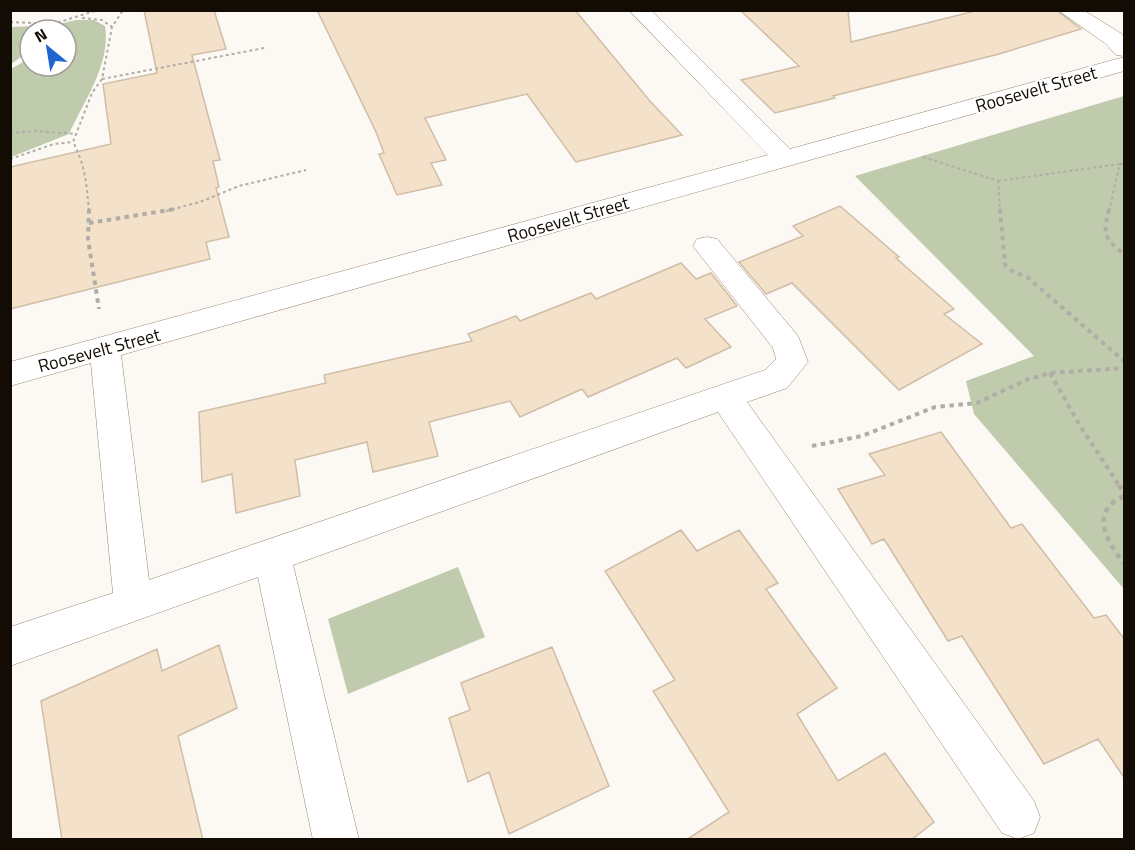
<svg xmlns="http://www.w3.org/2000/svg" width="1135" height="850" viewBox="0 0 1135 850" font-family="'Titillium Web',sans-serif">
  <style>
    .green { fill: #bfcbac }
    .building { fill: #f4e1ca; stroke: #d0bda7; stroke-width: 1.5 }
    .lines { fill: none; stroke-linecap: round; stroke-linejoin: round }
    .minor-casing { stroke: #978570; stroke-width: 1 }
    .path-far2 { stroke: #b0aca6; stroke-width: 2; stroke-dasharray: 3 3; stroke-linecap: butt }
    .path-far1 { stroke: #b0aca6; stroke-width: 4; stroke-dasharray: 4.5 4.5; stroke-linecap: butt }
    .path { stroke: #b0aca6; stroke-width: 4.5; stroke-dasharray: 5 5; stroke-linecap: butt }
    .minor { fill: #fff; fill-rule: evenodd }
    .labels { text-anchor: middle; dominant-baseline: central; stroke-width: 4.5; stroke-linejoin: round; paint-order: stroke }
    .street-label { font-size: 18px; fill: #120c05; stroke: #fff }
  </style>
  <rect width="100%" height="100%" fill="#fcf8f3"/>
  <!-- green -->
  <path class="green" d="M76,20h18l11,6c6,38 -21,75 -36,108l-58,23v-88l19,-11v8h36v-36h-13l6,-6z
    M34,26l9,4h-13v21l-19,13v-37z
    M1124,96v493l-150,-175 -8,-33 68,-25 -179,-180z
    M458,567l27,70 -137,57 -20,-75z"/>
  <!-- building -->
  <path class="building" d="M144,10h70l12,39 -34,6 28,105 -7,1 6,26 -3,1 13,49 -23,5 4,17 -200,50v-142l101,-23 -8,-60 54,-11z
    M317,10h258l74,90 33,35 -106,27 -49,-68 -102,24 21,42 -15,3 11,22 -45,10 -18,-41 5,-1 -8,-21z
    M740,10h108l3,32 128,-32h77l25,19 -82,25 -166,42 2,2 -60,15 -34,-33 58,-14z
    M840,206l59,51 -3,1 58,51 -10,5 38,30 -83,46 -107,-107 -26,11 -27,-32 64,-26 -10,-10z
    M681,263l15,16 15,-6 26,33 -32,13 26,28 -45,21 -9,-10 -89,39 -6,-8 -62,28 -10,-16 -81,21 9,34 -65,16 -6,-30 -72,18 5,36 -64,17 -4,-39 -30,8 -3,-70 127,-29 -2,-8 148,-34 -4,-7 48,-18 4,5 71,-28 5,6z
    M941,432l70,96 11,-4 72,94 12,-3 19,25v139l-27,-40 -54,25 -82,-128 -14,5 -64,-102 -12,5 -34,-55 47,-14 -16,-21z
    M681,530l16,21 42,-21 39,53 -12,6 71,99 -40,26 41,67 47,-28 49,69 -23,18h-225l43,-28 -76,-121 22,-11 -70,-109z
    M219,645l18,63 -59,28 25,104h-141l-21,-139 116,-52 5,22z
    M552,647l57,139 -100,48 -20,-62 -21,10 -19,-64 21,-8 -9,-27z"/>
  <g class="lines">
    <!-- minor casing -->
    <g class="minor-casing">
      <path id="minor" d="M629,10h22l139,139 334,-92v14l-1003,284 28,225 616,-210 11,-11 -3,-11 -80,-102 4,-7 10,-2 10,2 81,97 10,26 -21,26 -40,14 287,399 6,16 -6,16 -16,6 -16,-6 -284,-421 -425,153 66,275h-46l-55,-263 -248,89v-39l103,-34 -22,-230 -81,23v-24l758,-207z
        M1058,10h25l39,24 2,4v18l-8,-1 -10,-11z"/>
    </g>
    <!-- path-far2 -->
    <path class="path-far2" d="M82,18l20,2 10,7
      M10,22l43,2 45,-14
      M102,79l162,-31
      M10,133l27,-2 38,3
      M923,157l75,24 2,30
      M10,159l44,-15 19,-2
      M998,181l122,-17
      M89,211c-2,-25 -4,-47 -16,-69l19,-49 10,-14 10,-52 11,-17
      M166,211l34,-9 39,-16 67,-16
      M1109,211l11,-47h4"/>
    <!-- path-far1 -->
    <path class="path-far1" d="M89,209l-1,30 11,70
      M1000,209l5,56 7,6 15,6 97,84
      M1109,209c-6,26 -6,28 15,45
      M89,223l86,-14
      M1050,373l29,51 41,63
      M812,446l50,-10 73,-29 42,-4 49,-23 24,-7 74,-5"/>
    <!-- path -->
    <path class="path" d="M1119,485l5,8
      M1124,496c-35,15 -18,45 0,67"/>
    <!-- minor -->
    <use href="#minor" class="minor"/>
  </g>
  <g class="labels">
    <!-- street labels -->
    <g class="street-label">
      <text transform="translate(1036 89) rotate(-16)">Roosevelt Street</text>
      <text transform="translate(568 219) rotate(-16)">Roosevelt Street</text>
      <text transform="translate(99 350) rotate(-15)">Roosevelt Street</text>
    </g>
  </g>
  <!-- border -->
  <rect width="1135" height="850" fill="none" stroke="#120c05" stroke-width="24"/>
  <!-- north arrow -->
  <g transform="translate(48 48) rotate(330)"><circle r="28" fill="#ffffff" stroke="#a09e9b" stroke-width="1.5"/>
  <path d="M0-4.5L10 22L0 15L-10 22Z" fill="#1f65d1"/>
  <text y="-9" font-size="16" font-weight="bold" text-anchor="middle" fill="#120c05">N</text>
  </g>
</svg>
